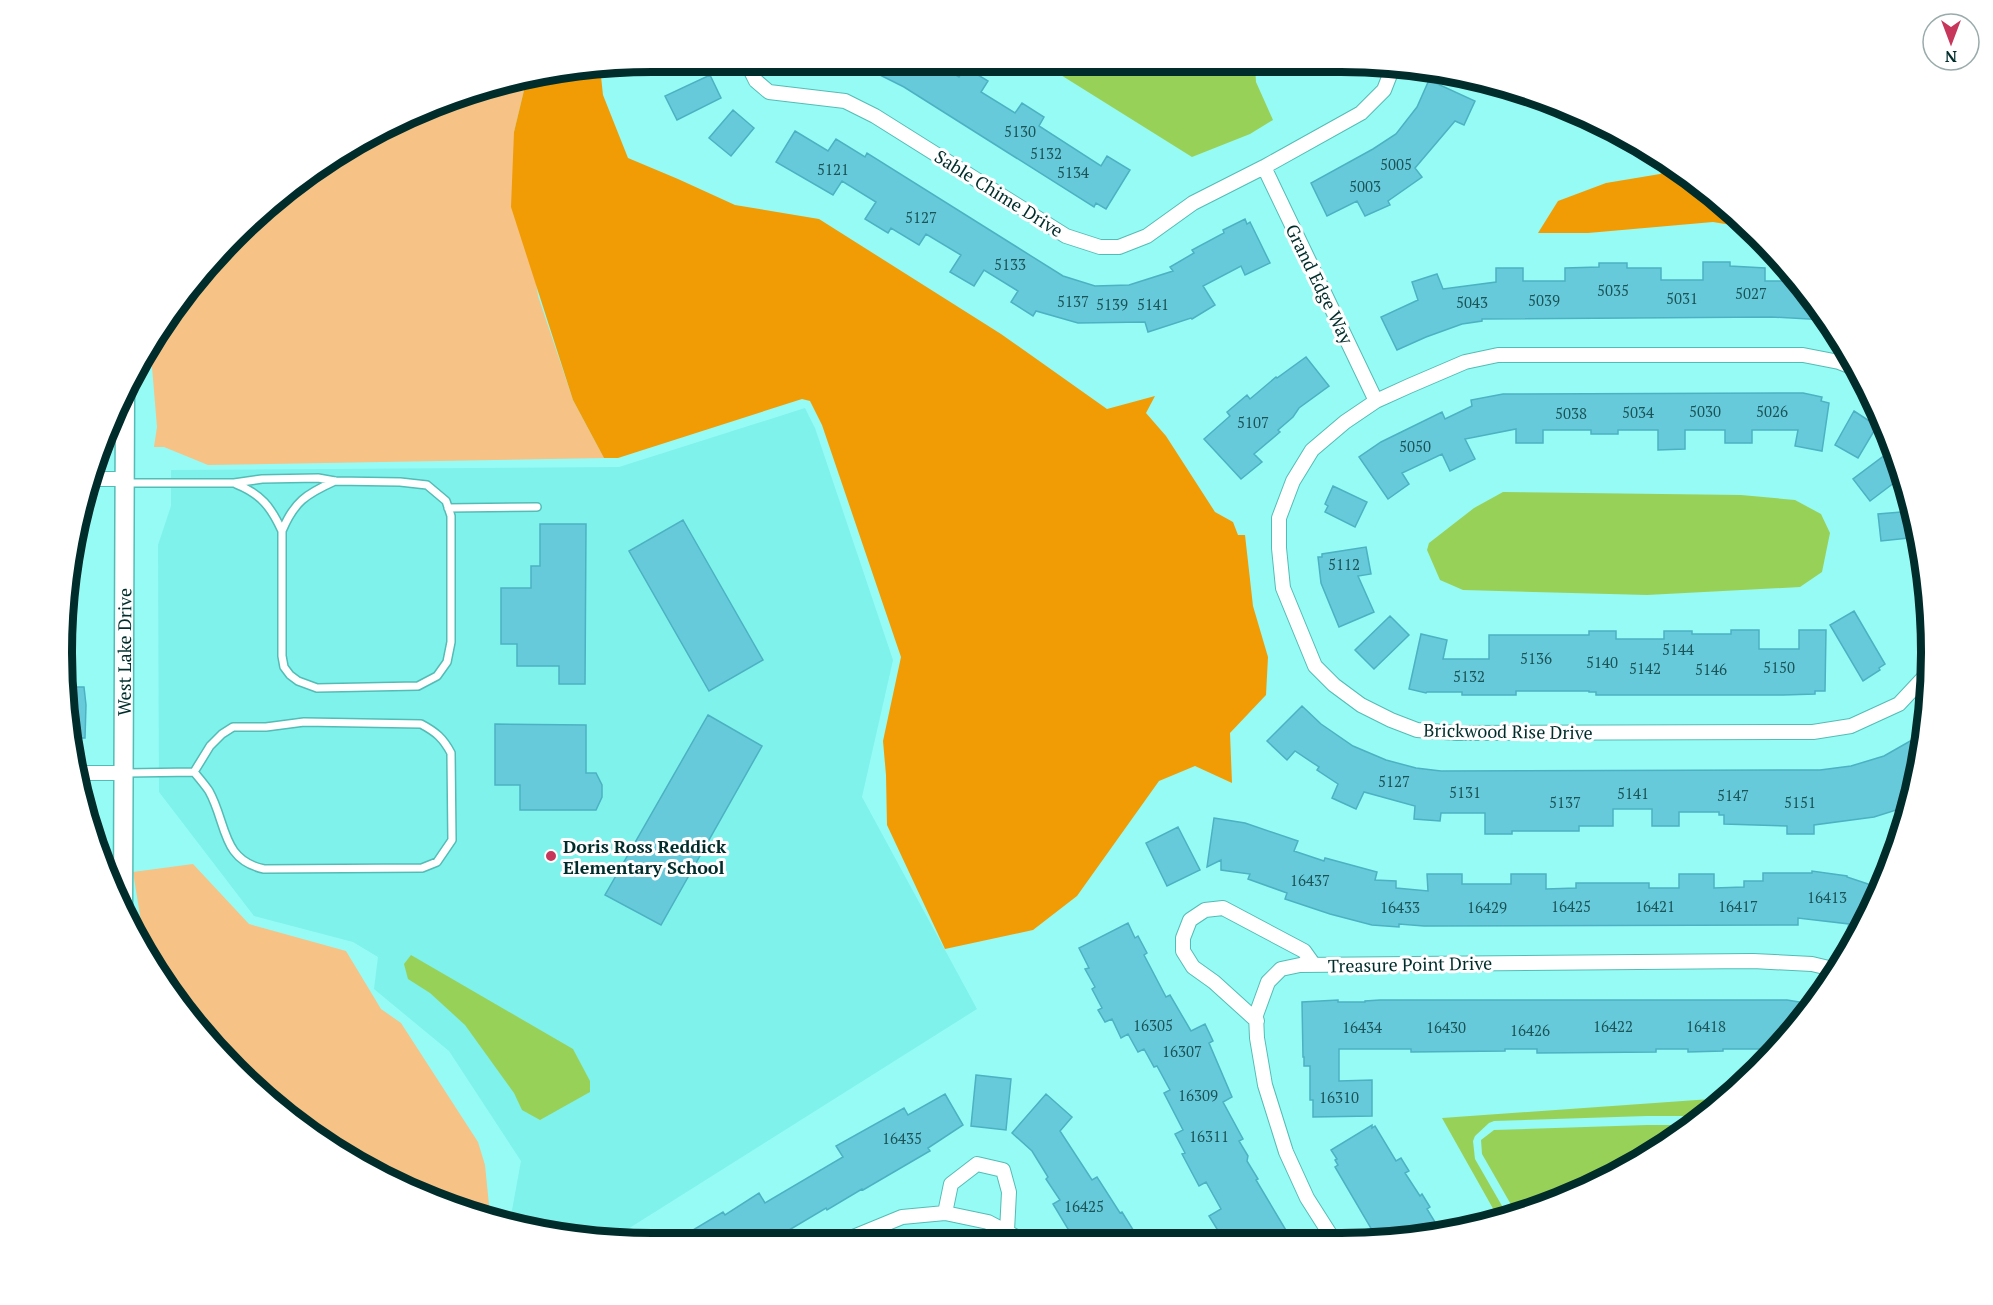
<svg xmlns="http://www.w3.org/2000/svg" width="1993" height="1305" viewBox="0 0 1993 1305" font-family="'PT Serif',serif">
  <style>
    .built { fill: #7ef2eb }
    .green { fill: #f6c285 }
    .forest { fill: #f19c05 }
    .water { fill: #98d158 }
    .building { fill: #67cadb; stroke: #4cb1c2; stroke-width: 1.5 }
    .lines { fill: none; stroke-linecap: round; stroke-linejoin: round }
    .service-casing { stroke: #54bcb6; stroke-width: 10 }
    .minor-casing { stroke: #54bcb6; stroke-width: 16 }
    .tertiary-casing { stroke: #54bcb6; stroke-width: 21 }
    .service { stroke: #fff; stroke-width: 7 }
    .minor { stroke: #fff; stroke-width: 14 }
    .tertiary { stroke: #fff; stroke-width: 18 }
    .poi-dot { fill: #c6375b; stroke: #fff; stroke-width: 2 }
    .labels { text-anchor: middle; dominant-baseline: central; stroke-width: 6; stroke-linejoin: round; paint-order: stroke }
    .number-label { font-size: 15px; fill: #1a5457 }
    .street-label { font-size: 18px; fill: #002d2b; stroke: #fff }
    .poi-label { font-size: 18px; font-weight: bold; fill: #002d2b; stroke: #fff; text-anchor: start }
    .rim { fill: none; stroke: #002d2b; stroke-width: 8 }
  </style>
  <rect width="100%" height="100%" fill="#96fbf5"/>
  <!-- built -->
  <path class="built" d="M805,408l10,20 78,232 -31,137 115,212 -365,230 -36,-1 -66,-17 11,-60 -72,-110 -75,-62 4,-32 -25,-15 -99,-26 -95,-124 -1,-247 13,-39v-36l448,-3z"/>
  <!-- green -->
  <path class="green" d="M527,78l-13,54 24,164 35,104 31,58 -396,7 -44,-18h-10l3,-20 -7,-84 34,-51 51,-58 89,-73 139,-68z
    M193,864l56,60 97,27 35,58 20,14 77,119 7,23 5,50 -64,-17 -69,-34 -94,-67 -102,-116 -15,-29 -13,-80z"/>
  <!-- forest -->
  <path class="forest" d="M575,67h25l3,28 25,63 50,21 57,26 84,14 182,115 106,75 48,-13 -9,17 20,23 49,76 18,10 5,13h7l8,71 15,51 -2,38 -36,38 2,50 -37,-17 -36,15 -82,115 -44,34 -88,19 -58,-124 -1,-50 -3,-34 18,-84 -79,-232 -12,-24 -8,-2 -184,59h-14l-31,-58 -62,-193 3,-75 13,-54z
    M1670,168l60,40 19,20 -36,-6 -125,11h-50l20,-32 48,-18 54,-9z"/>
  <!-- water -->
  <path class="water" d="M1048,67h207l1,15 17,38 -23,14 -58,23z
    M1554,105l48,17 12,9 -38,-12z
    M1503,492l238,3 54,5 26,14 9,19 -8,39 -22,15 -153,8 -184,-5 -23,-10 -13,-30 2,-7 45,-35z
    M411,955l162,94 17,32v11l-50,28 -18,-10 -8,-17 -49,-68 -35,-32 -22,-14 -4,-15z
    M1725,1098l-18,18h-60l-153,5 -5,2 -14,13 -2,5 2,18 34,59 -9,3 -58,-103z
    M1647,1125h48l-93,57 -85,33 -35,-61 -1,-14 13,-10z"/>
  <!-- building -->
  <path class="building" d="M864,67h78l17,10 6,-10 23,14 -7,11 34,21 7,-10 22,14 -5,9 62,40 6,-10 23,14 -24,39 -10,-6 -2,4 -190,-120z
    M710,75l11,23 -44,22 -12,-24z
    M1429,80l46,21 -11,24 -9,-4 -40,47 7,9 -34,24 2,4 -25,11 -8,-15 -30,15 -16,-33 62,-34 23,-15 21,-27z
    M733,110l21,18 -23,28 -22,-18z
    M795,131l33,20 8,-12 29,18 2,-4 196,123 32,10 34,-1 44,-14 -3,-4 24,-14 -2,-3 32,-17 -1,-3 22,-11 2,5 3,-2 20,41 -25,12 -4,-9 -38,20 12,19 -23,14 -1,-1 -43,14 -3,-10 -67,1 -42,-12 -3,5 -22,-14 7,-11 -34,-21 -10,16 -24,-14 11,-17 -35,-21 -7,11 -28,-17 -3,5 -23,-14 11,-17 -34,-21 -9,14 -57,-33z
    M1703,262h27v4l35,2v13h34l10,11 17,28 -54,-3 -290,2v2l-20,3 -36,13 -29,13 -16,-33 37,-17 -6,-18 25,-8 6,15 53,-7v-14h27v13h42v-13l34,-1v-4h28v5h34v12h42z
    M1306,357l23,29 -30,22 -6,9 -15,13 2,2 -26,22 8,8 -21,17 -37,-40 26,-23 -3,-4 20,-17 3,4 26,-22 1,1z
    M1803,393l19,4 -1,4 8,2 -7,48 -27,-5 3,-16h-46v13h-27v-13h-40v19l-27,1v-20h-40v4h-27v-4h-48v13h-27v-14l-51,10 10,20 -25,12 -8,-17 -40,19 7,11 -21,15 -29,-42 22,-15 61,-30 3,7 27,-13 -1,-6 32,-6z
    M1854,411l23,15 -19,32 -23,-13z
    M1893,449l10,27 -33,25 -17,-22z
    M1333,486l34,16 -12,25 -30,-15 3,-6 -3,-2z
    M1913,511l5,26 -37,4 -3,-27z
    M683,520l80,140 -54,31 -80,-140z
    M540,524h46l-1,160h-26v-18h-42v-22h-16v-56h30v-22h9z
    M1366,547l5,27 -13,2 16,36 -35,15 -18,-44 -3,-26h4v-3z
    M1854,611l31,53 -6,4 1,2 -17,11 -33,-56z
    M1390,616l19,19 -35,34 -19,-19z
    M1731,630h28v19h40v-19h27l-1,61h-10v3l-32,1h-187v-3h-7v-1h-73v4h-54v-3h-35l-1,1 -17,-4 12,-55 26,6 -4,19h46v-24h100v-4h27v8h48v-8h28v3h39z
    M63,687h21l2,18 -1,33h-15z
    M1302,706l19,18 32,22 33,14 30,8 25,3 379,-1 31,-4 33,-10 42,-24 -17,74 -35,11 -60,8v9h-27v-8l-63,-2v-9h-5v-3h-40v14h-27v-17h-39v17h-34v5h-67v3h-27v-21h-44l-1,8 -26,-2 1,-13 -51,-14 -8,17 -24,-11 6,-14 -21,-14 2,-3 -24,-16 -8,9 -20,-19z
    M708,715l54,31 -101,179 -56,-30z
    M495,724l91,1v48h10l6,12v12l-6,13h-76v-25h-25z
    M1214,818l31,5 53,18 -4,10 30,10 1,-3 52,14 -2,8 21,1v7l32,3 -1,-17h35v10h49v-10h35v15l30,-1v-5h73v5h30v-14h35v14l30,-1v-6h19v-8h49v-2l35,5v1l33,11 -32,66 -8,-3 9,-27 -51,-6v7l-374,1 -25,-2v3l-27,-2 -42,-11 -45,-15 2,-6 -39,-14 2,-5 -29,-4v-10l-14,7z
    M1178,827l22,43 -33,16 -21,-43z
    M1128,923l7,15 3,-2 9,17 -3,2 22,42 4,-2 21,36 14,-7 8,17 -4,2 23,54 -9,5 20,37 -4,2 9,15 -1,5 11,18 -2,1 37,62h-68l-16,-26 12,-7 -15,-27 -7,4 -17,-32 3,-1 -10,-19 8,-4 -19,-37 6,-3 -13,-24 -3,1 -10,-18 -6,3 -10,-18 -7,4 -9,-19 -7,3 -7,-12 4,-2 -10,-19 3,-2 -10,-18 4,-1 -10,-20z
    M1338,1000v2h27v-1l15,-1h407l25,4 -27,38 -10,9 -15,-2h-37v2l-35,1v-3h-32v3l-119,1v-4h-32v2l-94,1v-3h-72v32l33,-1v36l-59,1v-17h-3v-34h-6v-9h-1l-1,-55z
    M976,1075l35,4 -5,51 -35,-4z
    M945,1094l18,31 -35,23 2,3 -2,1 -65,38 -1,-1 -35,21 -1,-2 -42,25 1,1 -8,5h-99l45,-27 2,3 34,-22 6,10 78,-46 -7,-11 68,-38 4,7z
    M1046,1094l26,23 -12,14 32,49 5,-3 23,36 2,-1 18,29h-59l-6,-9 -4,2 -18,-30 7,-4 -14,-21 2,-2 -16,-26 -20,-18z
    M1372,1125v3l3,-2 21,35 5,-3 8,13 -4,2 15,23 2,-2 8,13 -3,2 11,18 -14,8 -45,7 -44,-75 3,-2 -3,-5 2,-1 -6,-9z"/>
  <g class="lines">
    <!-- service casing -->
    <g class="service-casing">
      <path id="service" d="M127,483h107l28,-4 56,-1 17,3 65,1 27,3 19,16 5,15v126l-4,20 -10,14 -19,10 -101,2 -19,-7 -8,-6 -6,-8 -2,-11v-125c12,-29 24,-37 53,-50
        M236,484c25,10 35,23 46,47
        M448,508l89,-1
        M304,722l117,2c15,8 22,14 30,29l1,87 -15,22 -15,6 -158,1c-43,-9 -37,-46 -55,-78 -4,-6 -10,-13 -15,-19l16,-26 12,-12 11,-7h33z
        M126,773l68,-1"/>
    </g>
    <!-- minor casing -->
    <g class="minor-casing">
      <path id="minor" d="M749,67l7,14 13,11 76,9 30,15 191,120 34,11h19l28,-11 46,-33 71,-36 97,-54 23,-23 9,-23
        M1264,167l112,234
        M1857,369l-18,-7 -36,-7h-305l-33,7 -56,24 -33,15 -31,21 -33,28 -19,31 -14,37v30l4,40 32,78 19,19 27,20 30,15 26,10 40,3 356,-1 38,-6 48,-22 29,-31
        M90,479h34
        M76,773h47
        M1257,1021l-43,-39 -21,-15 -10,-16v-13l7,-18 15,-10 18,-2 81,43 10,14
        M945,1213l6,-29 26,-20 26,6 6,22 -2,39
        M846,1240l56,-23 43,-4 43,9 36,19
        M1335,1242l-28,-44 -21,-46 -21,-67 -8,-47 -1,-23 12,-33 13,-13 19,-4 453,-4 59,3 25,6"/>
    </g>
    <!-- tertiary casing -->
    <g class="tertiary-casing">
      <g id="tertiary">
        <path id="s1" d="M123,910l2,-517"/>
      </g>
    </g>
    <!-- service -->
    <use href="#service" class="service"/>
    <!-- minor -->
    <use href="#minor" class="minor"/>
    <!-- tertiary -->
    <use href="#tertiary" class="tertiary"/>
  </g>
  <!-- markers -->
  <circle class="poi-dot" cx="551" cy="856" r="6"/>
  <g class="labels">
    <!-- number labels -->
    <g class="number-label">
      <text x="1020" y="131">5130</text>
      <text x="1046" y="153">5132</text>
      <text x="1396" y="164">5005</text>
      <text x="833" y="169">5121</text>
      <text x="1073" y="172">5134</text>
      <text x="1365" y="186">5003</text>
      <text x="921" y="217">5127</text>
      <text x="1010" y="264">5133</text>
      <text x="1613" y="290">5035</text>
      <text x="1751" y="293">5027</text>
      <text x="1682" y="298">5031</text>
      <text x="1544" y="300">5039</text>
      <text x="1073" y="301">5137</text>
      <text x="1472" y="302">5043</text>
      <text x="1112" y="304">5139</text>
      <text x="1153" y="304">5141</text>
      <text x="1705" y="411">5030</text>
      <text x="1772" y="411">5026</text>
      <text x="1638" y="412">5034</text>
      <text x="1571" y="413">5038</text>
      <text x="1253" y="422">5107</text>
      <text x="1415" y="446">5050</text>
      <text x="1344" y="564">5112</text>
      <text x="1678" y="649">5144</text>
      <text x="1536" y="658">5136</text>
      <text x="1602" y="662">5140</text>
      <text x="1779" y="667">5150</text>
      <text x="1645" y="668">5142</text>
      <text x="1711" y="669">5146</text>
      <text x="1469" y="676">5132</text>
      <text x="1394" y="781">5127</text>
      <text x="1465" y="792">5131</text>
      <text x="1633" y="793">5141</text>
      <text x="1733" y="795">5147</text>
      <text x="1565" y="802">5137</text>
      <text x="1800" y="802">5151</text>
      <text x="1310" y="880">16437</text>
      <text x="1827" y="897">16413</text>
      <text x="1571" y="906">16425</text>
      <text x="1655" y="906">16421</text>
      <text x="1738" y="906">16417</text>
      <text x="1400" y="907">16433</text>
      <text x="1487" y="907">16429</text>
      <text x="1153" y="1025">16305</text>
      <text x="1613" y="1026">16422</text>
      <text x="1706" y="1026">16418</text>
      <text x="1362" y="1027">16434</text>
      <text x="1446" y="1027">16430</text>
      <text x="1530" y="1030">16426</text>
      <text x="1182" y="1051">16307</text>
      <text x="1198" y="1095">16309</text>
      <text x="1339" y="1097">16310</text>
      <text x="1209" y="1136">16311</text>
      <text x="902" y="1138">16435</text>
      <text x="1084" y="1206">16425</text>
    </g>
    <!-- street labels -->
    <g class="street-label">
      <text transform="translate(999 193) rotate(32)">Sable Chime Drive</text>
      <text transform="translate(1320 284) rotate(64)">Grand Edge Way</text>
      <text stroke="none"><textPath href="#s1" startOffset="258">West Lake Drive</textPath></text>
      <text transform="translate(1508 731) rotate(1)">Brickwood Rise Drive</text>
      <text transform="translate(1410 964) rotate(-1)">Treasure Point Drive</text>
    </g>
    <!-- poi labels -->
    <g class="poi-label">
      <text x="563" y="846">Doris Ross Reddick<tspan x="563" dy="21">Elementary School</tspan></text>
    </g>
  </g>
  <!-- crop -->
  <path d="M0 0H1993V1305H0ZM652 72H1341A580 580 0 0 1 1921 652V653A580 580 0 0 1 1341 1233H652A580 580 0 0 1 72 653V652A580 580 0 0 1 652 72Z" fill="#fff" fill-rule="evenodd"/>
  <path class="rim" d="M652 72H1341A580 580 0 0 1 1921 652V653A580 580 0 0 1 1341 1233H652A580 580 0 0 1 72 653V652A580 580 0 0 1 652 72Z"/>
  <!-- north arrow -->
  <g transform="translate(1951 42) rotate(180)"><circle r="28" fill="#ffffff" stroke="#99abaa" stroke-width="1.5"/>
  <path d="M0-4.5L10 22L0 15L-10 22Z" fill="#c6375b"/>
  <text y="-9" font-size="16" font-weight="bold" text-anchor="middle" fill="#002d2b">N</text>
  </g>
</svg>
